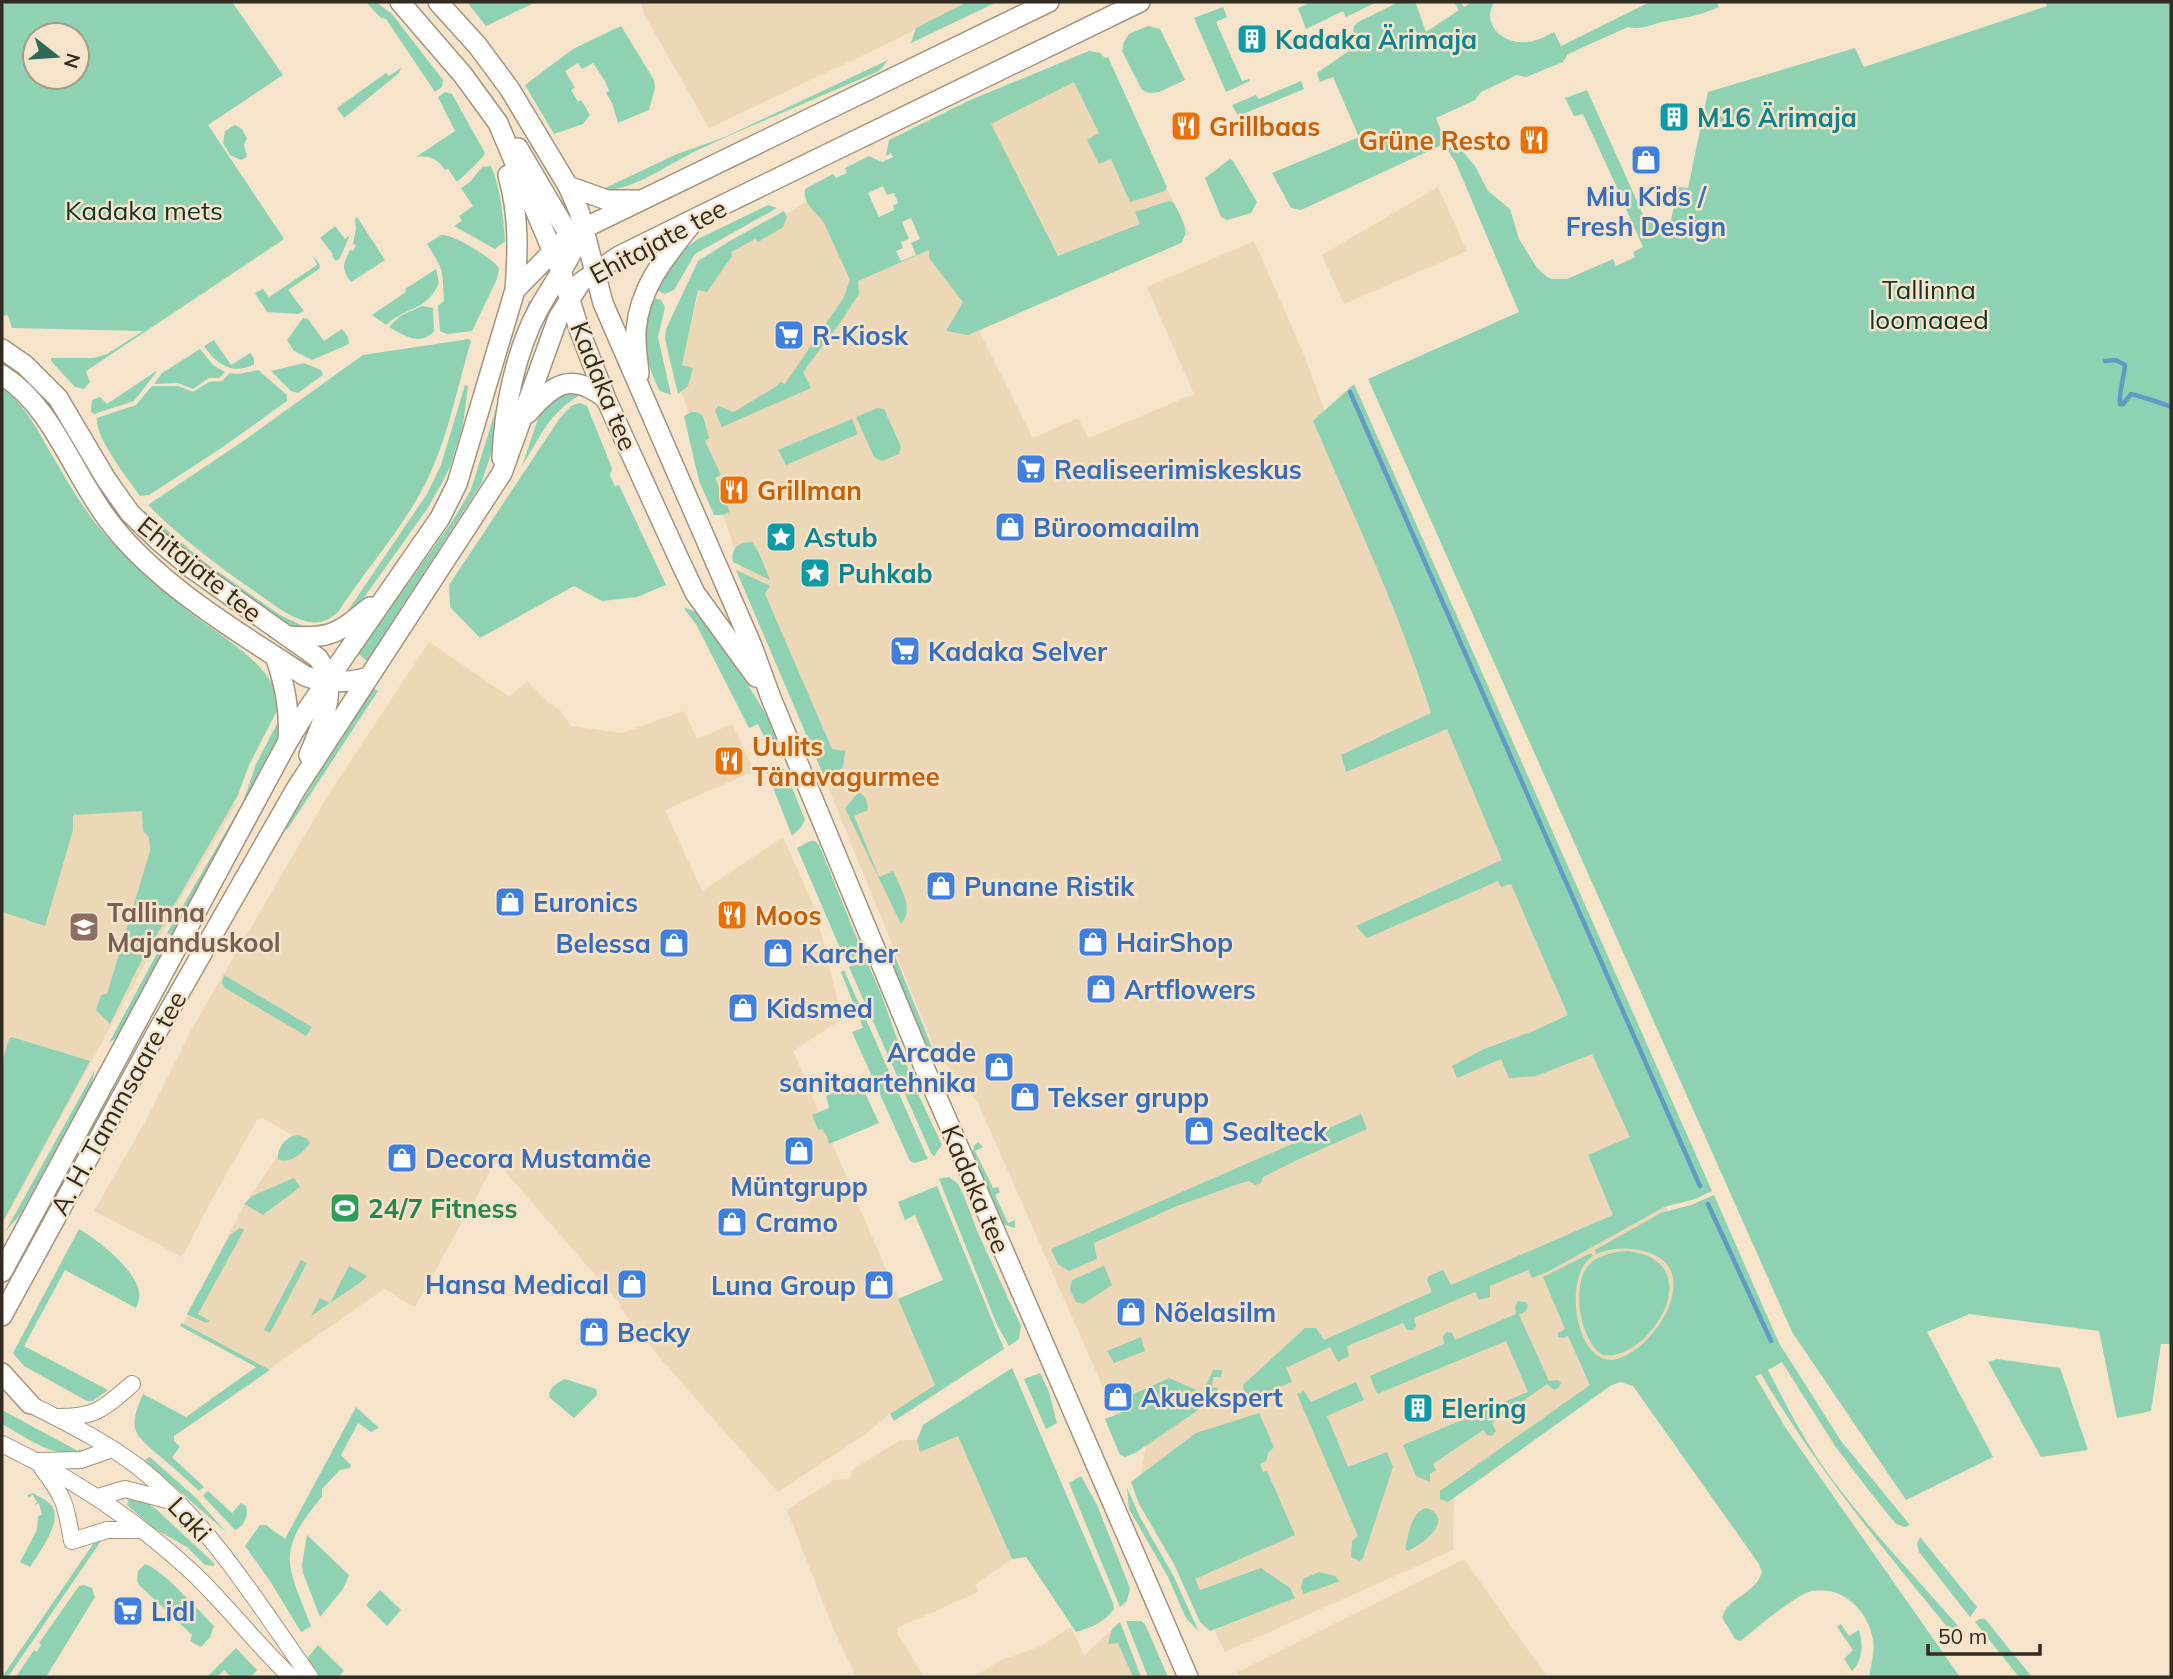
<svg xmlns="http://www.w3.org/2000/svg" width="2173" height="1679" viewBox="0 0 2173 1679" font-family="Mulish,sans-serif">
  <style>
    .built { fill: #ecd7b7 }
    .green { fill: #8ed1b3; fill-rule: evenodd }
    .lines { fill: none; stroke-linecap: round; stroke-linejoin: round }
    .stream { stroke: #5f9bc2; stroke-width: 4.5 }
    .minor-casing { stroke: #a4947c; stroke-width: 18 }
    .major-casing { stroke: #a4947c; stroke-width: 22 }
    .minor { stroke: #fff; stroke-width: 16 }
    .major { stroke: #fff; stroke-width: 19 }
    .labels { text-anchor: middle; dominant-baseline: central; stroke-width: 5; stroke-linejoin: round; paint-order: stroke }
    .culture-label { font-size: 26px; font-weight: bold; fill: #0d838f; stroke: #f5e4ca; text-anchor: start }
    .food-label { font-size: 26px; font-weight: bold; fill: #c56008; stroke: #f5e4ca; text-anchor: start }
    .shop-label { font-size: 26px; font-weight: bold; fill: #366cbe; stroke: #f5e4ca; text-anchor: start }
    .park-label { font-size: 26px; fill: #133426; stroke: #f5e4ca }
    .street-label { font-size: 26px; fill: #312b21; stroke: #f5e4ca }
    .education-label { font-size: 26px; font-weight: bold; fill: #785e54; stroke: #f5e4ca; text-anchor: start }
    .leisure-label { font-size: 26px; font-weight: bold; fill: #27864d; stroke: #f5e4ca; text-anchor: start }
  </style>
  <rect width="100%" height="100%" fill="#f5e4ca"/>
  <!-- built -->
  <path class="built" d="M640,2h327l-72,38 -186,88 -64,-112z
    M1101,54l88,180 -210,97 54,107 45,-20 11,20 105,-44 -47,-107 107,-46 48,109 138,365 225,487 40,110 -251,179 -1,59 -228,102 -84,-179 8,-43 -29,-4 -142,-323 -42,-51 -185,-454 -73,-217 28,-120 110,-65 42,85 71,-31 -36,-93z
    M1438,187l29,64 -123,53 -22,-49z
    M429,642l81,55 17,-16 23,23 10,6 11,16 51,7 62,-22 13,28 35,-15 22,47 -89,39 37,81 81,-54 32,71 27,111 -49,32 142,334 -45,29 -30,24 -82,54 -119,-135 -39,-49 2,-2 -126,-145 -81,146 -31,-18 -119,83 -83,-46 62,-121 48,-70 -28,-16 -7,1 -42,74 -33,63 -88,-46 50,-87 50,-99 136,-233z
    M237,803l-57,97 -178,325v-409z
    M947,1409l65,150 -37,25 3,8 -81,36 1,7 26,42h-68l-23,-49 -46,-118 47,-30 16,-1 2,-9 48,-30h17l6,-15z
    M1464,1559l83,118h-308l-2,-5z
    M1120,1622l21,55h-167l27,-17 38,-13 32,-20 13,29z"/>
  <!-- green -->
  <path class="green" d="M2,2h230l51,73 -75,50 76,114 -198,132 4,11 -6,7 -9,-2 -24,-26v-3h43l13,-4 36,-23 -131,-3 -4,-13 -6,1zM35,35h42v42h-42z
    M366,2h10l16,12 51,66 -1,7 -7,5 -49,-73 -5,-1z
    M467,2h69l-50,24z
    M967,2h30l-86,41 5,-15z
    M1312,2h65l-31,15 -3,-6 -37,18 -8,-21z
    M1399,2h14l3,2 10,28 33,-22 -5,-8h6l4,5 8,-5h22c-13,23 9,43 34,40 9,-1 18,-6 26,-10l7,14 89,-44h67l2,5c-19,9 -37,11 -57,15 -12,3 -21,8 -34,5l-60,27 -5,8 -37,15 -9,-2 -36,17 -6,8 -39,18 10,25 -145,67 -10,-2 -19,-35 87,-36 -26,-60 -13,5 -3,-9 42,-29 -6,-13 1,-5 4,-4z
    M2046,2h125v1342h-10l-10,67 -34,7 -18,-87 -130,-17 -42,18 66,125 -87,43 -114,-168 -424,-953 151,-67 -63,-149 -9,-14 10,-4 18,21 13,25 22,18 9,30 18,29 10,9 5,2h15l46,-20 3,7 19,-9 -2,-5 10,-5 -22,-49 -10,2 -1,-6 8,-4 -35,-76 -9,2 -9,-18 22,-8 59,131 24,4 8,-38 10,1 20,-96 147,-44 9,19 183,-61z
    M1223,7l4,10 -11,5 26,59 7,-2 1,2 -24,11 -32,-74z
    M621,26l33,54 1,8 -6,22 -31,13 -6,-20 -6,-10 3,-2 -4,-10 -12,-18 -11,6 -4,-6 -13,8 10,17 -4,2 7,12 3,-2 9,15 -7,9 -29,10 -29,-49 48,-36z
    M1148,26l12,3 25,51 -26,12 -9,1 -8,-3 -20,-39 2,-9 5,-8z
    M1089,51l11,2 5,5 3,-1 59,130 -2,4 -35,11 -19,-43 -12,5 -12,-24 12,-7 -25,-51 -83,42 67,132 82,-32 -5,-12 34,-11 5,2c6,13 17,27 7,40l-213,92 -22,-4 17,-29 -34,-44v-8l-71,31 1,13 -20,30 -36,48 8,16 -89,39 -7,-16 3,-5 16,6 43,-26 3,-4 5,2 59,-87 6,-17 -26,-57c-8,-12 -21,-18 -19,-34l28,-15 3,4 11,-5 -2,-5 24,-12 13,6 11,-5 -2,-4 -5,3 3,-16 79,-39zM883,186l4,9 7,-2 4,10 -5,3 1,4 -15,7 -11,-24zM911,218l9,21 -9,4 5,12 -15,6 -5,-10 7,-3 -2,-6 8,-3 -7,-17z
    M888,60l-9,11c-60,26 -120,51 -179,78 -29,13 -67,43 -99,41l76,-36 48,-17z
    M401,68l-2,5 -55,45 -7,-10 49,-35 3,3z
    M1301,81l3,8 -66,27 -6,-11 24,-10 3,4z
    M445,92l7,2 33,59c-1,4 -23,25 -28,29l-9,-13 -3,1c-7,-11 -16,-15 -29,-13l39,-26 -17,-34z
    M235,125l7,4 5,9 -3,7 3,12 -6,3 -11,-5 -7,-12 2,-12z
    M1230,159l3,2 24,41 -6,11 -24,7 -6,-3 -16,-39z
    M491,166c10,24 12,49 14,75l-10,8 -41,-23 8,-5 -3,-5 14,-10 -12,-18 10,-7 11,-14z
    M768,205l9,3 -82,46 -21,36 -10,4 -10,-6 25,-35 19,-14z
    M784,211l3,6 -4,10 -25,15 -3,-3 -24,13 1,4 -25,36 -9,-2 -16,75 11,3 -5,18 -10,8 -13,-55 1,-10 32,-68 30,-19z
    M357,217l28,43 -34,22c-10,-13 -8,-18 -1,-32l3,1 3,-6 -3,-1 3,-15 -1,-10z
    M335,226l10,13 5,-4 -10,23 -4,3 -4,-5 1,-2 -13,-16z
    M441,235c12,-1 50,22 58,33l-2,11 -25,52 -25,3 -7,-3 -2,-25 6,-5c-2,-31 1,-29 -17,-57z
    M313,255l7,10 -1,4 -31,21 16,21 -6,3 -31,-2 -12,-19 8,-4 6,8 48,-32z
    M436,269l3,14c-13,29 -31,22 -53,42l-14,-10 34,-23 -1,-3z
    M651,297l10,3 4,7 -7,30 13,58 -11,-4c-18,-33 -17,-59 -9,-94z
    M529,301l5,2 -44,154 -9,27 -114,177 -9,-7 95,-134 18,-30z
    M422,306l11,2 1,23c-13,16 -31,4 -45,-4l11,-11z
    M303,318l5,1 16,22 18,-12 6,8 1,7 -37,16 -18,-9 -7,-11z
    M469,339l2,2c-13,44 -22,91 -41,133 -23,50 -62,92 -92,138 -8,7 -16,12 -29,10 -20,-4 -39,-20 -56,-32 -38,-26 -73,-53 -105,-85l94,-63 121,-87z
    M214,340l17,25 19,-12 4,5v6c-21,12 -38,0 -50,-18z
    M200,349l13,16 12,7 -6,6h-10l-16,11 -15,-6 -24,1 8,-11z
    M304,363l17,7 2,5 -25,18 -7,-2 -20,-20z
    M158,370l-24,31 -40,13 -3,-2 1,-12 8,-3 7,7z
    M258,370l29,25v6l-67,48 -71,46 -9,1c-12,-17 -45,-58 -43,-78l39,-13 16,-19h26l15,6 16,-10 13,-1 8,-8 8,1z
    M1354,384l358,807 -17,8 -31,8 -115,64 -17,7 -4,-8 -38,16v11l-11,3 -4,-8 -61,26 2,8 -3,4h-6l-4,-7 -56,23 2,10 -11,6 -8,-15 -44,21 6,14 -39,16 -8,-4 -2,-9 62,-57h11l8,12 108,-48 -5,-12 2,-4 14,-6 8,15 162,-70 -25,-60 42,-18 -38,-83 -56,22 -27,2 -8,-19 -44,19 -5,-12 32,-17 52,-19 32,-15 -57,-131 -10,3 -3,-6 -131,57 -11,-12 146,-66 -55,-131 -101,43 -5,-17 90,-42c-31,-100 -77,-196 -118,-292z
    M465,385l3,1 -5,39 -13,42 -8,16 -15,26 -69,97 -13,9 82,-121 14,-29z
    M2,387c22,18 34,39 47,63 18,31 36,63 60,89 24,26 52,50 79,72 33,26 80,49 93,92l-32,62 -11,30 -101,174 -27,55 -14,-14 5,-15 6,-1 43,-143 -1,-14 -6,-6 -1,-20 -69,4v15l-28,96 -43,-14z
    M568,391l14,3c-33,18 -41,42 -60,72l19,-56 7,-10z
    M580,403l7,3 25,62 -2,8 5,10 4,-1 47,100 -29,12 -35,4 -28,-15 -94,52 -30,-31 -1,-22 111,-167 11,-12z
    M878,408l6,1 17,38 -2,7 -17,7 -8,-4 -18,-40z
    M691,412h6l6,4 6,22 -4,3 16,34 -6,3 15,34 -8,3h-8l-15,-34 -15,-65z
    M852,419l6,15 -72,31 -8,-15z
    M145,511l58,50 77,54 21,10 17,3h-22l-13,-7c-49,-34 -98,-66 -139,-109z
    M752,542l7,11 11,27 -37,-18c-3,-14 6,-20 19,-20z
    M736,570l34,16 -5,8 67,155 13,2 -2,16 -6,5 -14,2z
    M683,607l13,5c16,24 81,106 82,133 1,6 0,5 -3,10l-3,-1 -14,-30 -9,4 -52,-102z
    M373,688l5,3 -91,139 -2,-2z
    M281,716l-4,25 -104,195 -6,-3 76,-131 13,-38z
    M781,767l4,3 20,50 -3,6 -10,10 -25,-64z
    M859,792l7,6 2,12 -14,6 25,61 14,-6c7,17 22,37 8,53l-56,-116z
    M810,841h5l4,4 43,106 -16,11 -49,-114z
    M162,944l5,2 -51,92 -7,5z
    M891,946l42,104 10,1 1,3h-8l-9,-4 -44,-101z
    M865,957l16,37 32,89 29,62 -8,11 -3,-3 -82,-186z
    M844,970l83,187 1,2 -14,4 -4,-2 -58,-129 11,-4 -22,-56z
    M224,975l88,52 -6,9 -81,-48 -3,-5z
    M12,1037l78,24 -88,162v-161l7,-23z
    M95,1070l-4,15 -71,130 -15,17z
    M854,1084l10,7 15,32 -50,21 -2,-8 -5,-7 -4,1 -6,-15 17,-7 -3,-12z
    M1361,1114l6,15 -70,31 -34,17 -2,6 -6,2 -6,-4 -8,2 -64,23 -83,37 3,16 -28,12 -11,-7 -7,-15z
    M298,1135l8,3 4,5c-7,10 -21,22 -32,16 -1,-11 8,-23 20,-24z
    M978,1142l5,5 -8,4 18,37 5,-1 2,5 -5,3 13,28 7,-3v8l-13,-4 -30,-68 2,-10z
    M949,1177l9,7 6,12 14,37 43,93 -2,13 -10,7 -12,-21 -58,-146z
    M294,1178l6,9 -37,28 -19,-11 8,-8z
    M937,1186l67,163 -110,72 -4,-7 45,-29 -37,-86 45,-19 -28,-65 -10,5 -7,-18z
    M1714,1195l65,148 62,98 69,84 -5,2 -9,-3 -26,-32 -35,-46 -53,-84 -14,8c15,29 30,59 48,86 41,62 94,114 142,170l-3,3 -7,-1c-67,-82 -134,-163 -187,-254l-6,2 30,51 175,250h-91c2,-12 6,-25 4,-38 -5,-28 -30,-54 -61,-48 -14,2 -59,39 -71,50l-6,-2 -13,-22c7,-21 34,-23 40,-45l-3,-8 -126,-178 -13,-4 -10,4 -162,116 -8,-3v-8l150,-106 -22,-49 -6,2 -4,-1v-4l7,-4 -22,-52 48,-24 2,3c-33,20 -16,118 27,102 40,-14 85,-93 23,-107 -18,-4 -30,-3 -47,3l-1,-4 66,-37 30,-8z
    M240,1228l4,2 -46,84 12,7 -4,2 -19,-9 43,-79z
    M79,1229c19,11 57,41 60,63 1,6 -1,11 -3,16l-71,-38 -41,76 84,44 -15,11h-6l-63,-35 -11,-13z
    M1628,1251c85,11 20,112 -25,104 -23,-14 -32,-68 -15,-89 10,-12 26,-14 40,-15z
    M301,1260l6,3 -37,70 -6,-3z
    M349,1266l18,10 -6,6 -50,34 9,-18 10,5z
    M1104,1266l8,19 -29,19 -7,-2 -6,-12 2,-10z
    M1518,1301l7,1 3,3 -2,6 -7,4 30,66 9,-1 3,3 -2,4 -5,3 -7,-6 -55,39 4,8 -4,5 -5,-1 -4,-5 -50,34 3,6 -6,4v8l-14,-6 -13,-31 125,-53 -22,-51 -129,53 -7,-18 74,-32 -1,-8 4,-4 5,1 3,7 61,-26 -1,-8z
    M182,1323l88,47 -96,66v5l6,6 -8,10 32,30 -5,4c-12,-11 -24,-22 -37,-33 -26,-23 -36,-26 -19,-64l43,23 70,-50 -76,-41z
    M1141,1337l4,14 -31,12 -7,-12z
    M1997,1359l63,9 28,82 -47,7 -53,-95z
    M1012,1368l101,235 1,6c-10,14 -22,18 -38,23l-50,-75 -14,2 -54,-123 -38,16 -3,-12 6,-15z
    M1213,1370h9l-1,7h-8l-1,10 6,1 -2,10 -81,55 -10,4 -5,-2 -15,-36 16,-6 -5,-11 53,-24 34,15z
    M1040,1373l9,19 8,31 -11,6 -22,-50z
    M565,1379l31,10 1,6 -23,23 -24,-20c-4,-8 8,-16 15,-19z
    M1356,1382l8,18 -37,16 21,51 39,-15 6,15 -30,91 -3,3 -9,-4 1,-16 6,-5 -61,-142 7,-3 7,11z
    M356,1407l23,21 -8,4 -13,-9 -17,32 10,10 -1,3 -10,2 -18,19v8c-47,55 -35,67 -11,129l-10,6 -31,-51 -25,-35 15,-21h6l19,14z
    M2,1410l76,41 2,-2 1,3c-28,7 -55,-15 -79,-28z
    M1259,1413l15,34 -6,6 -2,8 -6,3 3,8 4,-1 28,64 -100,44 5,11 61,-22 29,20 5,10 -85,33 -10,-9 -26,-58 -35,-60 -8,-22 65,-49z
    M150,1457l46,41 30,34 -82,-72z
    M1081,1476l16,29 33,83 -3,13 -7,6 -51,-124z
    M1127,1488l13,29 34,60 25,55 -13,-14 -18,-41 -39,-68z
    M208,1491l24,22 9,-10 5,3c3,9 -2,21 -11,24l-32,-34z
    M33,1493c6,4 14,7 19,13 11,16 -14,48 -22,61l-10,-5 17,-32 1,-14 4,-1 -3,-12 -5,2 3,-3 -4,-7 -4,2 -2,-2z
    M130,1496l13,4 14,10 57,53v3l-9,-1 -18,-18 -32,-18 -28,-24z
    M1426,1508c31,11 -5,38 -19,43l-2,-3c4,-14 6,-36 21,-40z
    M307,1535l42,40 -6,14 -23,28 -17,-44 -1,-8z
    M1920,1537l57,70 -7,10 -51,-65 -2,-8z
    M103,1538l-95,139h-6l91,-133z
    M145,1564c16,4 55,48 69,62l-4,11 -9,10 -11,-6 2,-6 -53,-50 -2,-4 1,-10z
    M1319,1572l16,4 5,5 -36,13 -3,-6 2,-9z
    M84,1585l8,3 3,9 -49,80h-30l18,-27 3,2 4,-7 -2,-2 40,-57z
    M380,1590l21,20 -14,16 -21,-21z
    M1980,1619h5l47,58h-13l-44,-55z
    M1126,1621h15l4,3 23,53h-20z
    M1120,1622l21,55h-8l-15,-34 -10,1 4,-15z
    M1841,1624l8,12 10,-6c4,16 4,29 -7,41l-8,-12 9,-9 -16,-23z
    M318,1645l26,26 -6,6h-23l-7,-20z
    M236,1648l21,22 -6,7h-20l-7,-7 -7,7h-10z"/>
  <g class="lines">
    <!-- stream -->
    <path class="stream" d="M2105,361l11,-1 9,5c-1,13 -6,25 -5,39h3l8,-10c14,4 26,7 40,13
      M1350,392l350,794
      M1708,1204l63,137"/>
    <!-- minor casing -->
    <g class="minor-casing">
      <path id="minor" d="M30,1404c37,19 74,37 107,62 72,56 121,138 173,211
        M58,1417c39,0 45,-8 74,-33
        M2,1444c70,34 133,75 190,128 35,33 64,72 99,105
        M39,1461l42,-1 31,-11
        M42,1468c23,30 24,37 30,73l35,-11h35
        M98,1497l27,-8 46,12"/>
    </g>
    <!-- major casing -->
    <g class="major-casing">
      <path id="major" d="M400,2l63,73 35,48 63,148 18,58 27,70 72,158 17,36 61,84
        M438,2l39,43 32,43 59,98 11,25 24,92 149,343 19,52 156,376 261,603
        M518,148l57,97
        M508,175c11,39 10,75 7,115
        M568,186l39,14h30
        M2,349l23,16 33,33 48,81 24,34 29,28 31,26 128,91c23,30 3,67 -9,97
        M639,374c-1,-14 -4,-30 -3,-44 4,-45 31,-75 58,-109
        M2,375c52,32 72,103 110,150 50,63 127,107 193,151 21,8 43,7 64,1
        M528,413c25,-29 43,-42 78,-14
        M502,458c2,-49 13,-105 36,-148 15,-27 34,-52 45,-81
        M287,636c44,3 50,-2 83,-29
        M275,656c10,29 15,54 13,84
        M2,1272l285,-529 20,-33 133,-192 17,-34 58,-194 53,-54 481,-234
        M2,1316l155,-284 139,-243 206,-316 56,-155 23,-36 38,-26 79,-39 442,-215
        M2,1373l28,31"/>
    </g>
    <!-- minor -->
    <use href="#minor" class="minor"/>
    <!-- major -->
    <use href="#major" class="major"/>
  </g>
  <!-- icons -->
  <defs>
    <g id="building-square" transform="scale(1.575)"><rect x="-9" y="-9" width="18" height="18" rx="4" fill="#0f9aa8" stroke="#f5e4ca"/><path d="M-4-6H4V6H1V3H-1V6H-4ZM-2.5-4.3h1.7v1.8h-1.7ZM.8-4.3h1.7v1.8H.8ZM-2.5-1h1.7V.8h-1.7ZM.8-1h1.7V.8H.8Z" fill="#fff"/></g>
    <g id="restaurant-square" transform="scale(1.575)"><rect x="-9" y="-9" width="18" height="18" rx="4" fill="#e8710a" stroke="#f5e4ca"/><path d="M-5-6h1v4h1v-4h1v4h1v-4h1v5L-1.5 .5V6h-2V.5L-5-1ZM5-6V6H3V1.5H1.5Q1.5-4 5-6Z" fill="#fff"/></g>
    <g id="shop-square" transform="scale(1.575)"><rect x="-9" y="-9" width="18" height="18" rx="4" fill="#3f7fe0" stroke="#f5e4ca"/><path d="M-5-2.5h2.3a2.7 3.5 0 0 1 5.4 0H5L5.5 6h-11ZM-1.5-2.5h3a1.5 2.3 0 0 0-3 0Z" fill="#fff"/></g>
    <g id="supermarket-square" transform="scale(1.575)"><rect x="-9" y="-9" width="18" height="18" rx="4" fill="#3f7fe0" stroke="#f5e4ca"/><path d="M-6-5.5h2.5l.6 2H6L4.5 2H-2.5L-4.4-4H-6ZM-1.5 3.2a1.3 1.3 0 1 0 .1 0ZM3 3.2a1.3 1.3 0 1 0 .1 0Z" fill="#fff"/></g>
    <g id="sight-square" transform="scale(1.575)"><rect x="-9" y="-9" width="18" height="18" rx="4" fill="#0f9aa8" stroke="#f5e4ca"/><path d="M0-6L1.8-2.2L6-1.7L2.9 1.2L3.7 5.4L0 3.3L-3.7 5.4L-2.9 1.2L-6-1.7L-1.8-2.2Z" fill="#fff"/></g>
    <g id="university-square" transform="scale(1.575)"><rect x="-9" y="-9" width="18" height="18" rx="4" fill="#8d6e63" stroke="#f5e4ca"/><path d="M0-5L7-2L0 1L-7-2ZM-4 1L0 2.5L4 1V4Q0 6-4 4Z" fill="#fff"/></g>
    <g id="stadium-square" transform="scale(1.575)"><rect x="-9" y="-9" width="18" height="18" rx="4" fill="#2e9e5b" stroke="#f5e4ca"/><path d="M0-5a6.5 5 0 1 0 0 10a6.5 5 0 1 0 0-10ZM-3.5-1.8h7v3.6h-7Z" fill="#fff"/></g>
  </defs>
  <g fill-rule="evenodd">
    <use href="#building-square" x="1252" y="39"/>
    <use href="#building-square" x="1674" y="117"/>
    <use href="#restaurant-square" x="1186" y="126"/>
    <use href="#restaurant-square" x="1534" y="140"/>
    <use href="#shop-square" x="1646" y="160"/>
    <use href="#supermarket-square" x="789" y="335"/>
    <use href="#supermarket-square" x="1031" y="469"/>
    <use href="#restaurant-square" x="734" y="490"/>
    <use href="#shop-square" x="1010" y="527"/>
    <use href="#sight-square" x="781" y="537"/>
    <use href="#sight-square" x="815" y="573"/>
    <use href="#supermarket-square" x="905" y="651"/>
    <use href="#restaurant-square" x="729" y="761"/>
    <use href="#shop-square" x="941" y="886"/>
    <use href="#shop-square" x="510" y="902"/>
    <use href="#restaurant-square" x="732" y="915"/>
    <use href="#university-square" x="84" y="927"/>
    <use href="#shop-square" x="1093" y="942"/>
    <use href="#shop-square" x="674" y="943"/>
    <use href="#shop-square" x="778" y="953"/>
    <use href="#shop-square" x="1101" y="989"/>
    <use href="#shop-square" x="743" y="1008"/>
    <use href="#shop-square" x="999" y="1067"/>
    <use href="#shop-square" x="1025" y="1097"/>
    <use href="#shop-square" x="1199" y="1131"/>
    <use href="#shop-square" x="799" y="1151"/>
    <use href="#shop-square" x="402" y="1158"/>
    <use href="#stadium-square" x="345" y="1208"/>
    <use href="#shop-square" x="732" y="1222"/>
    <use href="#shop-square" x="632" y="1284"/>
    <use href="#shop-square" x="879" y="1285"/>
    <use href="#shop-square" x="1131" y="1312"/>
    <use href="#shop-square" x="594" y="1332"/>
    <use href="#shop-square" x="1118" y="1397"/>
    <use href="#building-square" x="1418" y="1408"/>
    <use href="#supermarket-square" x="128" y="1611"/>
  </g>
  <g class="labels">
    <!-- culture labels -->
    <g class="culture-label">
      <text x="1275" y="39">Kadaka Ärimaja</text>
      <text x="1697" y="117">M16 Ärimaja</text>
      <text x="804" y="537">Astub</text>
      <text x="838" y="573">Puhkab</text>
      <text x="1441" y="1408">Elering</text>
    </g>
    <!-- food labels -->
    <g class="food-label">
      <text x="1209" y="126">Grillbaas</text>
      <text x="1511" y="140" text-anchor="end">Grüne Resto</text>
      <text x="757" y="490">Grillman</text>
      <text x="752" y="746">Uulits<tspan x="752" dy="30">Tänavagurmee</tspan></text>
      <text x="755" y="915">Moos</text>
    </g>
    <!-- shop labels -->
    <g class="shop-label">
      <text x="1646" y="196" text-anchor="middle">Miu Kids /<tspan x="1646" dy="30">Fresh Design</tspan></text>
      <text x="812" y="335">R-Kiosk</text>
      <text x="1054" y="469">Realiseerimiskeskus</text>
      <text x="1033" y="527">Büroomaailm</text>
      <text x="928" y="651">Kadaka Selver</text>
      <text x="964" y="886">Punane Ristik</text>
      <text x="533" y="902">Euronics</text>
      <text x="1116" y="942">HairShop</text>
      <text x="651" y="943" text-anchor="end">Belessa</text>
      <text x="801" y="953">Karcher</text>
      <text x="1124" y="989">Artflowers</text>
      <text x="766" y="1008">Kidsmed</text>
      <text x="976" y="1052" text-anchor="end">Arcade<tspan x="976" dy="30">sanitaartehnika</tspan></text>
      <text x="1048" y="1097">Tekser grupp</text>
      <text x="1222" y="1131">Sealteck</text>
      <text x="425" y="1158">Decora Mustamäe</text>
      <text x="799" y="1186" text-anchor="middle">Müntgrupp</text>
      <text x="755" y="1222">Cramo</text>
      <text x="609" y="1284" text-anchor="end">Hansa Medical</text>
      <text x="856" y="1285" text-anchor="end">Luna Group</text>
      <text x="1154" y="1312">Nõelasilm</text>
      <text x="617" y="1332">Becky</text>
      <text x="1141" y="1397">Akuekspert</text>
      <text x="151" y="1611">Lidl</text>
    </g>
    <!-- park labels -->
    <g class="park-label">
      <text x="144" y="210">Kadaka mets</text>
      <text x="1929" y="289">Tallinna<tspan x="1929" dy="30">loomaaed</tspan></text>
    </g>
    <!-- street labels -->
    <g class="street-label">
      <text transform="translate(658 241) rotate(-28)">Ehitajate tee</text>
      <text transform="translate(604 386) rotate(68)">Kadaka tee</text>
      <text transform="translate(200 569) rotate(39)">Ehitajate tee</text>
      <text transform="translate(118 1103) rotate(-61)">A. H. Tammsaare tee</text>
      <text transform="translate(976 1189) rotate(67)">Kadaka tee</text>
      <text transform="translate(190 1519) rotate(47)">Laki</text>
    </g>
    <!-- education labels -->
    <g class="education-label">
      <text x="107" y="912">Tallinna<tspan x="107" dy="30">Majanduskool</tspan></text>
    </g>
    <!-- leisure labels -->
    <g class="leisure-label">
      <text x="368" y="1208">24/7 Fitness</text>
    </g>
  </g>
  <!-- border -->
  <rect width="2173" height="1679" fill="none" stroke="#312b21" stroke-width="7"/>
  <!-- north arrow -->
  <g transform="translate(56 56) rotate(107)"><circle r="33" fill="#f5e4ca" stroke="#a79a86" stroke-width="2"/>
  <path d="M0-5L12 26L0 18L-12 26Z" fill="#2e6b57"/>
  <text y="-10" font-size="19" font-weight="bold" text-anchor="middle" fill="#312b21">N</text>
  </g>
  <!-- scale -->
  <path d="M1928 1644v10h112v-10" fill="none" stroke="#312b21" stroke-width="3.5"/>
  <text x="1938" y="1644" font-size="21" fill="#312b21" stroke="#f5e4ca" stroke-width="5" paint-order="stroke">50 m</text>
</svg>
